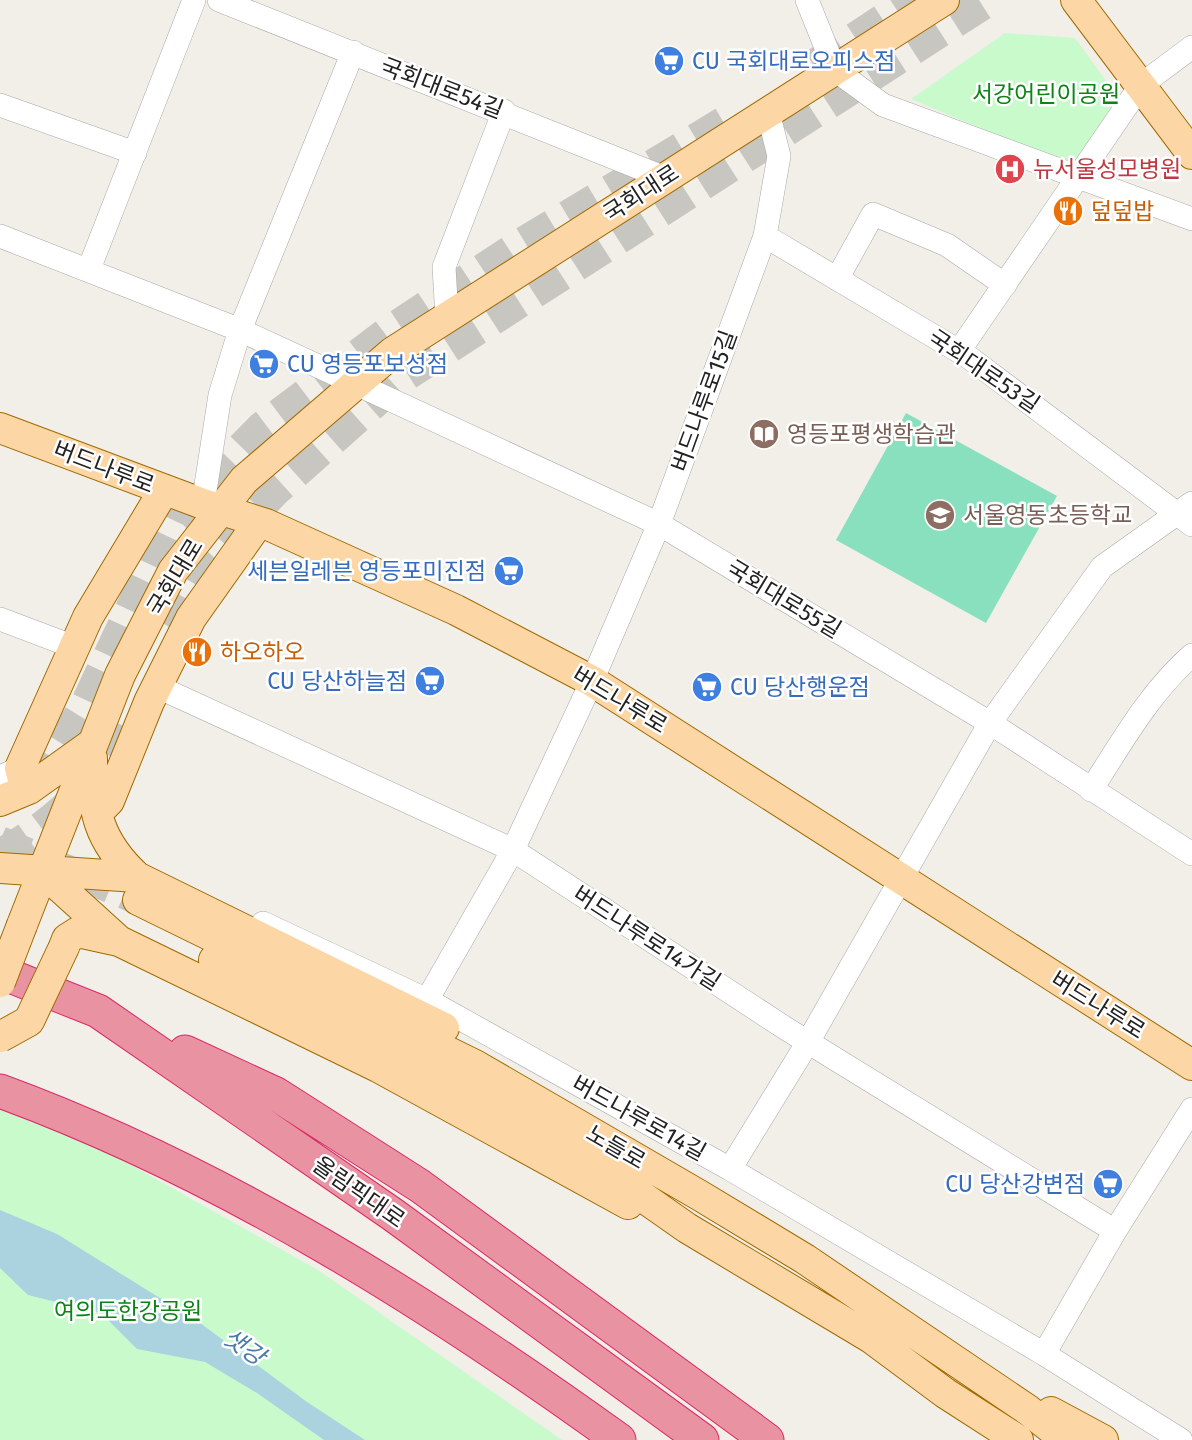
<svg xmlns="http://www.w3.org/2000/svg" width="1192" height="1440" viewBox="0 0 1192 1440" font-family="'Fira Sans','Noto Sans KR',sans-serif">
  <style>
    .park { fill: #c8facc }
    .pitch { fill: #88e0be }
    .water { fill: #aad3df }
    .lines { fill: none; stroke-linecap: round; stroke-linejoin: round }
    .major-tunnel { stroke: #c8c6c1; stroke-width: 30; stroke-dasharray: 30 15; stroke-linecap: butt }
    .highway-tunnel { stroke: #c8c6c1; stroke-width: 33; stroke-dasharray: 33 17; stroke-linecap: butt }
    .minor-casing { stroke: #a9a9a9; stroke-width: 24 }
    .major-casing { stroke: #a06b00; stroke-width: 32 }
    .highway-casing { stroke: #dc2a67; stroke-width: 35 }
    .minor { stroke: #fff; stroke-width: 23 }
    .major { stroke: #fcd6a4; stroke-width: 30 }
    .highway { stroke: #e892a2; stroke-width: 33 }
    .major-bridge-casing { stroke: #a06b00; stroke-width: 32; stroke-linecap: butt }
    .major-bridge { stroke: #fcd6a4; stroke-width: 30 }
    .labels { text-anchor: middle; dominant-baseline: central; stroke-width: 5; stroke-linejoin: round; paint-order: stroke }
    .shop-label { font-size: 23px; fill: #366cbe; stroke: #fff; text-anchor: start }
    .street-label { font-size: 23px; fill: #222; stroke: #fff }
    .park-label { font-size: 23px; fill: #0c8416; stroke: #fff }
    .health-label { font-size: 23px; fill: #be3a42; stroke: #fff; text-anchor: start }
    .food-label { font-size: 23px; fill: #c56008; stroke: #fff; text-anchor: start }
    .education-label { font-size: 23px; fill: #785e54; stroke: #fff; text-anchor: start }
    .water-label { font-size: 24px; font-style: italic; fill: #4a7aab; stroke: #fff }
  </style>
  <rect width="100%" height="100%" fill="#f2efe9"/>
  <!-- park -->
  <path class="park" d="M1005,33l70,5 45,62 -47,67 -162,-68z
    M0,1110l99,37 219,123 244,170h-562z"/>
  <!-- pitch -->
  <path class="pitch" d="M906,413l151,83 -71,127 -150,-83z"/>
  <!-- water -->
  <path class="water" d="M0,1210l57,24 143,89 107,79 58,38h-41l-67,-47 -52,-31 -68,-13 -36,-36 -73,-18 -28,-27z"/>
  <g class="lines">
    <!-- major-tunnel -->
    <path class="major-tunnel" d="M0,841l138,59"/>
    <!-- highway-tunnel -->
    <path class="highway-tunnel" d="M814,66l100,-66
      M171,628l41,-70 61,-66 129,-115 586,-377
      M30,781l18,-14 38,-61 89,-189 87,-89 130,-98 132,-87 200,-120
      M0,856c59,-36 101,-73 130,-137"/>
    <!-- minor casing -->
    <g class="minor-casing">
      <path id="minor" d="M219,0l446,178
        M807,0l28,70 48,35 309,114
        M0,105l135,48
        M0,236l240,94 419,194 331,199 202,131
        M765,236l202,120 225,169
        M89,269l105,-269
        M837,279l36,-65 74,31 58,40
        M447,317l-3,-50 60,-156
        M959,351l182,-266 51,-38
        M203,504l17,-109 20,-65 113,-278
        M0,619l74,28
        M156,686l357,164 272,178 330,203
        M0,777l20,-9
        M1091,790c31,-48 58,-97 101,-135
        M263,923l164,77 303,169 314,185 137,86
        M427,1000l86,-150 79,-169 67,-157 106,-288 14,-80 -11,-44
        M730,1169l78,-127 182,-319 112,-156 90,-64
        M1044,1354l71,-123 77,-122"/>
    </g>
    <!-- major casing -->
    <g class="major-casing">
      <path id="major" d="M1076,0l116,154
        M0,428l203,76 63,20 190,86 136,71 600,384
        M92,758c0,52 6,83 45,119l307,151
        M23,779l-3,-11 68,-151 76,-127
        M0,801l29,-12 63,-45
        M102,808l7,-7 40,-99 42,-84 68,-96
        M0,868l137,9
        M42,871l75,68
        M138,900l337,165 224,130 106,64 223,151 38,30
        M22,925l98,-250 53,-104 71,-91 149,-128 551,-352
        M64,947l3,-8 11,-7 41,9 259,126 250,137
        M214,960l189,95 187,105 97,68 184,110 74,55 73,47
        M1051,1412l52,28"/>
    </g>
    <!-- highway casing -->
    <g class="highway-casing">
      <path id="highway" d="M0,972l98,39 294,203 310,226
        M185,1052l91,42 144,92 347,254
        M0,1091c221,81 429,212 619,349"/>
    </g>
    <!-- minor -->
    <use href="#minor" class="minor"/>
    <!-- major -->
    <use href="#major" class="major"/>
    <!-- highway -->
    <use href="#highway" class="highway"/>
    <!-- major-bridge casing -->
    <g class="major-bridge-casing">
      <path id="major-bridge" d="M0,982l22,-57
        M0,1037l29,-16 35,-74"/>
    </g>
    <!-- major-bridge -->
    <use href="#major-bridge" class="major-bridge"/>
  </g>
  <!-- icons -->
  <defs>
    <g id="supermarket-disc" transform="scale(1.575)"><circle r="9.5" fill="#3f7fe0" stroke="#fff"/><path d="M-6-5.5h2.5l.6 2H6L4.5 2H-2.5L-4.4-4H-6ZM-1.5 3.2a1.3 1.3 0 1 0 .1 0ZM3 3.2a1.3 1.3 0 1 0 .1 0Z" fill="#fff"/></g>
    <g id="hospital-disc" transform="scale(1.575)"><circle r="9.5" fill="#e0444e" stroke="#fff"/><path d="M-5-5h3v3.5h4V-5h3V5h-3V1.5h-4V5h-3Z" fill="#fff"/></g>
    <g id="restaurant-disc" transform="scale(1.575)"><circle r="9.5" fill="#e8710a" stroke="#fff"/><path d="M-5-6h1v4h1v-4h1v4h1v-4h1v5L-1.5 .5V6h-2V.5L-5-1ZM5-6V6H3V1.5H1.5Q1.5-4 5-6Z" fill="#fff"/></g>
    <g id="library-disc" transform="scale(1.575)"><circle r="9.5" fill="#8d6e63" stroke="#fff"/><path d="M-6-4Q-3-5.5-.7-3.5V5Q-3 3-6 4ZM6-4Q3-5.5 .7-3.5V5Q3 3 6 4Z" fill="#fff"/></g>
    <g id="school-disc" transform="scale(1.575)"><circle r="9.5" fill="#8d6e63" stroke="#fff"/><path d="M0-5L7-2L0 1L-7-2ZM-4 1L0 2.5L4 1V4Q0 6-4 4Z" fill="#fff"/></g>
  </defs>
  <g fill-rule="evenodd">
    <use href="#supermarket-disc" x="669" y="61"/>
    <use href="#hospital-disc" x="1010" y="169"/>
    <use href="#restaurant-disc" x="1068" y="211"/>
    <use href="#supermarket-disc" x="264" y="364"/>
    <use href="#library-disc" x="764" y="434"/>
    <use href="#school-disc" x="940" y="515"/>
    <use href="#supermarket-disc" x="509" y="571"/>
    <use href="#restaurant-disc" x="197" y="652"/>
    <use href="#supermarket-disc" x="430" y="681"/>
    <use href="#supermarket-disc" x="707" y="687"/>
    <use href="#supermarket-disc" x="1108" y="1184"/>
  </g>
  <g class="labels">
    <!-- shop labels -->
    <g class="shop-label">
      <text x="692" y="61">CU 국회대로오피스점</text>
      <text x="287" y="364">CU 영등포보성점</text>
      <text x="486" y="571" text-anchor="end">세븐일레븐 영등포미진점</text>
      <text x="407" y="681" text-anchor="end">CU 당산하늘점</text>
      <text x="730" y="687">CU 당산행운점</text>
      <text x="1085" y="1184" text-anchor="end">CU 당산강변점</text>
    </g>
    <!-- street labels -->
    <g class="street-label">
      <text transform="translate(442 88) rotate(21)">국회대로54길</text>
      <text transform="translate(641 193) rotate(-33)">국회대로</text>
      <text transform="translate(984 371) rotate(34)">국회대로53길</text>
      <text transform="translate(704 401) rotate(-70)">버드나루로15길</text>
      <text transform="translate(104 467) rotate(21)">버드나루로</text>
      <text transform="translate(175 577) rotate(-59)">국회대로</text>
      <text transform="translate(784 599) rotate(31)">국회대로55길</text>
      <text transform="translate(620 700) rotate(31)">버드나루로</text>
      <text transform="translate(647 938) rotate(33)">버드나루로14가길</text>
      <text transform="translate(1098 1005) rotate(32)">버드나루로</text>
      <text transform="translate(639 1118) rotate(29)">버드나루로14길</text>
      <text transform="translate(616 1147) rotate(30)">노들로</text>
      <text transform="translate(359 1192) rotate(35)">올림픽대로</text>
    </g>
    <!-- park labels -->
    <g class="park-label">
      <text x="1046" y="94">서강어린이공원</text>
      <text x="128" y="1311">여의도한강공원</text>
    </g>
    <!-- health labels -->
    <g class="health-label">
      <text x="1033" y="169">뉴서울성모병원</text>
    </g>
    <!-- food labels -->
    <g class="food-label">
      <text x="1091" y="211">덮덮밥</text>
      <text x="220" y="652">하오하오</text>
    </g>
    <!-- education labels -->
    <g class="education-label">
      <text x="787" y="434">영등포평생학습관</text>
      <text x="963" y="515">서울영동초등학교</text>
    </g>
    <!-- water labels -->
    <g class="water-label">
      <text transform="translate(244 1347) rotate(35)">샛강</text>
    </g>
  </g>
</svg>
